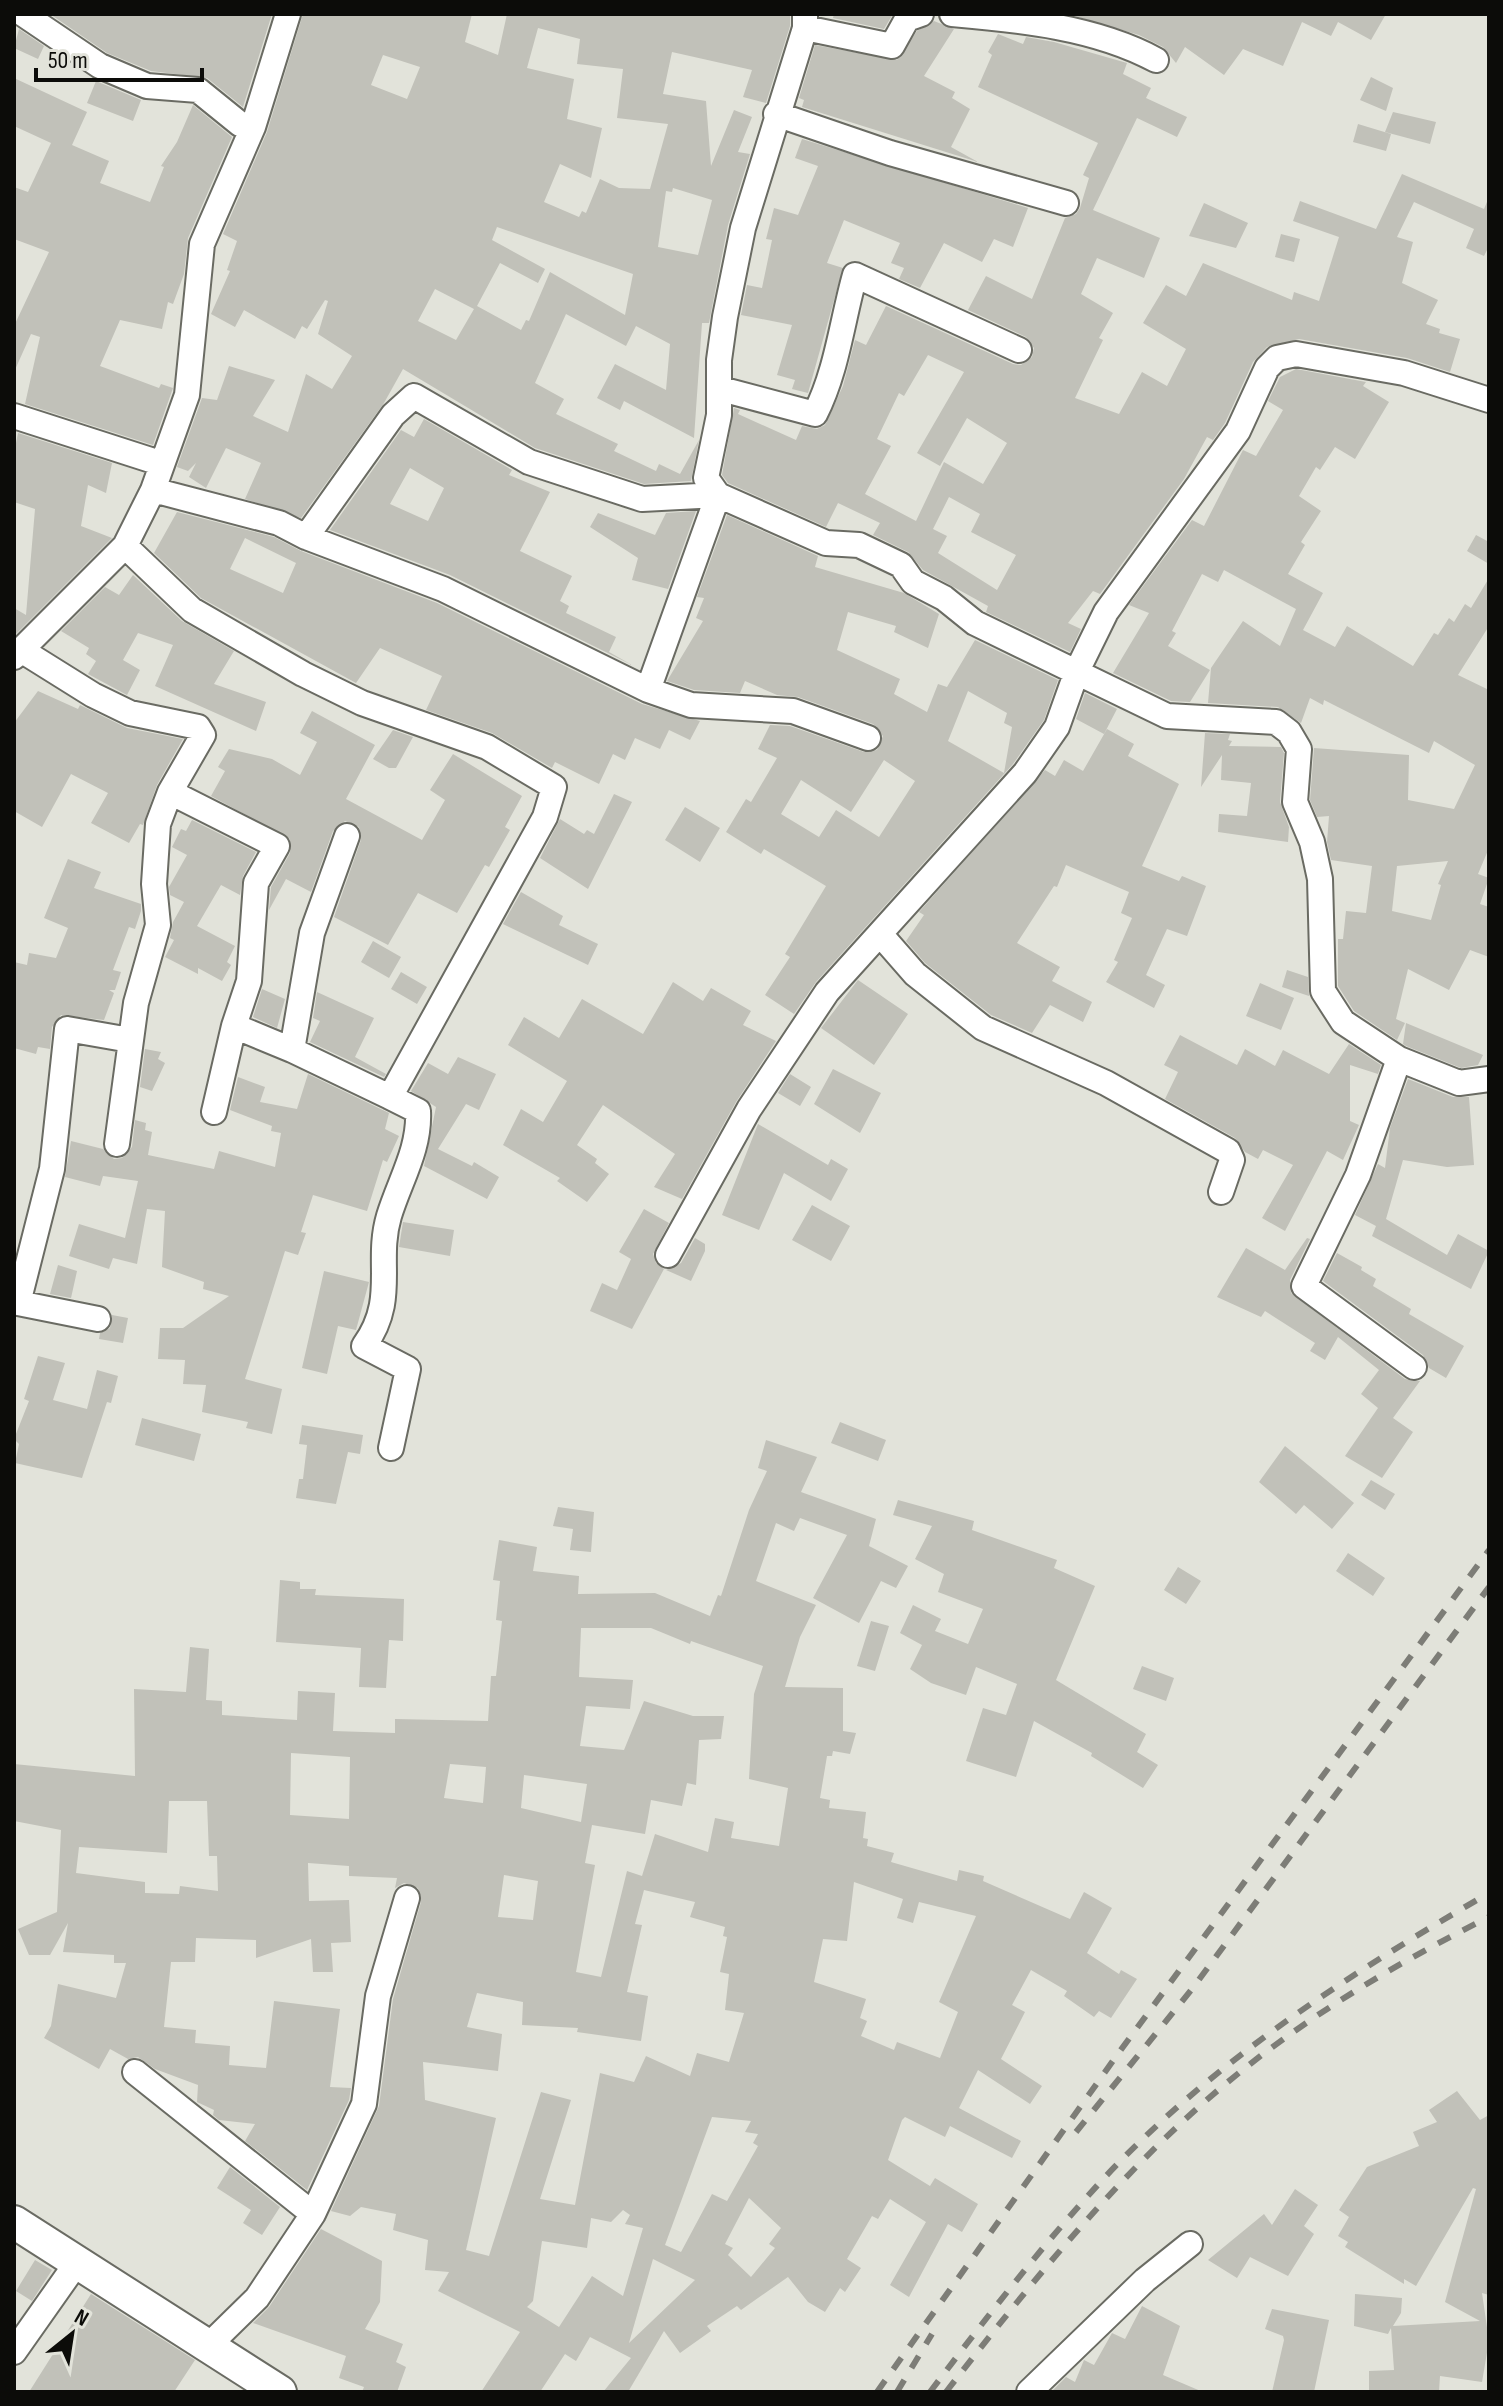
<svg xmlns="http://www.w3.org/2000/svg" width="1503" height="2406" viewBox="0 0 1503 2406" font-family="'Sofia Sans Condensed',sans-serif">
  <style>
    .building { fill: #c1c1b9; fill-rule: evenodd }
    .lines { fill: none; stroke-linecap: round; stroke-linejoin: round }
    .minor-casing { stroke: #6a6b63; stroke-width: 28 }
    .tertiary-casing { stroke: #6a6b63; stroke-width: 36 }
    .minor { stroke: #fff; stroke-width: 24 }
    .tertiary { stroke: #fff; stroke-width: 32 }
    .rail { stroke: #7d7d77; stroke-width: 6; stroke-dasharray: 14 14; stroke-linecap: butt }
  </style>
  <rect width="100%" height="100%" fill="#e2e3da"/>
  <!-- building -->
  <path class="building" d="M50,14h222l-29,93 -36,-29 -56,-7 -44,-18z
    M303,14h169l-7,28 33,13 9,-41h283v12l-24,77 -23,-6 9,-27 -80,-18 -9,42 43,7 5,65 23,-56 18,7 -14,35 12,2 -22,71 -19,98h-7l-8,115 -70,-37 -4,9 -23,-12 18,-34 51,26 4,-46 -34,-18 -10,20 -60,-32 -31,69 29,16 -8,15 62,30 -4,7 42,20 3,-7 21,10 19,-34 -8,41 -47,3 -109,-36 -132,-79 -19,34 -83,115 -56,-19 16,-36 -35,-15 -20,40 -17,-11 7,-14 -8,8 -11,-4 25,-69 15,2 12,-34 46,14 -22,36 35,16 18,-58 26,15 20,-33 -34,-22 10,-33 -3,-1 -18,29 -5,-3 -7,13 -51,-29 -9,17 -24,-13 19,-43 -3,-1 10,-29 -14,-7 44,-102zM538,28l42,11 -3,25 46,5 -6,49 51,6 -18,65 -31,-1 -19,-9 -14,34 -4,-2 -3,6 -35,-15 16,-38 31,14 11,-50 -35,-9 7,-40 -47,-11zM383,55l37,12 -13,32 -36,-14zM673,188l39,12 -14,55 -40,-8 8,-56 6,1zM497,227l136,47 -8,41 -75,-43 -21,49 -3,-1 -5,10 -44,-24 23,-43 38,20 7,-14 -53,-29zM435,289l39,20 -18,31 -38,-19z
    M834,14h59l-9,15 -51,-11z
    M1068,14h318l-15,26 -33,-18 -7,14 -29,-14 -19,44 -40,-17 -19,26 -39,-28 -9,16 -13,-16 -24,-12z
    M934,21l20,8 -30,47 31,16 -3,6 18,11 -19,38 27,15 -176,-55 2,-7 -5,-2 16,-53 82,15 20,-29z
    M19,29l25,17 -6,13 -24,-11z
    M998,34l25,10 3,-7 28,5 73,21 -4,11 28,14 -5,10 41,19 -10,20 -40,-19 -44,92 67,28 -16,40 -47,-20 -16,36 32,19 -14,25 4,2 -28,58 44,16 23,-42 25,14 19,-37 -43,-26 23,-38 20,11 17,-33 89,37 2,-8 25,9 20,-64 -46,-16 7,-20 76,28 26,-55 82,35 5,-12v49l-5,10 -18,-8 8,-19 -60,-27 -17,35 16,5 -11,41 36,17 -12,24 14,5 -1,4 21,6 -10,33 -43,-14 -108,-19 -32,8 -14,15 -28,61 -12,17 -6,-3 -23,42 -84,115 -7,-3 -25,32 13,6 -11,23 -84,-40 2,-6 -65,-36 -15,-18 -35,-17 7,-12 -42,-20 -12,24 -98,-44 -6,-8 12,-67 6,2 -2,4 58,26 6,-14 15,3 8,-4 18,-39 12,-46 11,5 20,-39 127,58 8,1 11,-8 2,-9 -8,-11 -58,-27 18,-34 46,23 33,-81 11,-4 4,-6 9,-30 -6,-3 15,-32 -120,-56 14,-32 -4,-3zM928,355l36,17 -47,81 23,13 27,-48 40,25 -24,41 -39,-22 -28,59 -51,-27 26,-48 -14,-7 22,-46 5,3zM949,497l31,17 -9,18 45,23 -19,35 -59,-37 9,-17 -14,-7z
    M1371,77l22,11 -7,23 -26,-11z
    M14,78l73,34 -15,33 37,16 -9,22 50,19 14,-35 -3,-1 16,-24 16,-37 39,32 -44,101 -4,36 -11,30 -5,-2 -6,27 -42,-9 -20,46 59,22 2,-4 12,4 -20,57 -128,-41 15,-67 -9,-3 -17,38v-46l35,-74 -35,-13v-52l14,5 23,-49 -37,-17z
    M96,81l45,19 -8,21 -46,-18z
    M1393,112l43,10 -6,22 -45,-12z
    M1358,124l33,10 -5,17 -33,-9z
    M802,139l226,69 -15,39 -19,-8 -12,23 -38,-19 -24,45 -21,-9 5,-11 -13,-5 9,-20 -56,-23 -17,43 16,5 -35,125 -16,-4 3,-9 -18,-5 15,-50 -51,-10 6,-30 15,3 10,-48 -6,-1 8,-31 24,7 20,-49 -23,-8z
    M1204,203l44,20 -12,25 -47,-12z
    M1281,234l19,5 -6,23 -19,-5z
    M1296,369l70,13 -3,4 26,16 -34,57 -20,-12 -15,23 -4,-3 -17,29 22,15 -20,31 4,3 -17,29 35,19 -20,37 32,17 12,-21 66,40 21,-33 4,2 11,-17 5,4 11,-18 6,4 18,-30v48l-31,49 31,15v158l-11,26 11,4 -9,26 9,3v50l-19,-7 -21,40 -41,-21 -12,50 9,4 -8,17 -43,-29 -16,-25v-47h5l3,-28 20,2 6,-47 -41,-6 -4,-18 2,-26 -12,1 -7,-17 4,-52 95,7 -1,45 46,9 21,-44 -41,-24 -5,12 -105,-53 -1,5 -13,-7 -9,25 -23,-16 -70,-4 3,-35 32,-47 37,25 16,-37 -72,-39 -6,12 -16,-8 -30,57 4,2 -8,13 42,24 -20,32 -19,-1 -58,-28 36,-60 -20,-8 63,-85 12,6 39,-76 13,6 27,-46 -15,-9 12,-24zM1448,861l-10,23 3,1 -10,35 -39,-9 5,-45z
    M424,419l88,51 -3,5 41,17 -30,59 52,25 -12,25 9,5 -3,7 50,24 -7,15 23,13 -182,-90 -120,-45 71,-100 13,7zM410,468l34,20 -16,33 -38,-17z
    M18,433l94,30 -6,30 -18,-8 -7,41 31,12 -98,98v-28l12,7 9,-106 -21,-7v-49z
    M696,511l-28,78 -36,-9 6,-22 -48,-31 8,-14 57,22 11,-22z
    M177,512l97,25 27,14 136,52 205,101 58,17 -10,19 -21,-10 -9,19 -25,-11 -10,22 -12,-6 -14,30 -44,-22 -3,6 -60,-35 -66,-23 16,-34 -62,-28 -24,35 -155,-85 -47,-45zM245,538l51,25 -13,30 -53,-24z
    M727,515l91,41 -3,11 89,26 35,21 -11,34 -34,-16 2,-6 -48,-14 -11,38 63,29 -6,15 33,18 11,-28 9,3 28,-47 83,40 -14,40 -31,44 -197,218 -22,32 -29,-19 25,-38 -5,-3 41,-68 -62,-37 -3,5 -35,-22 20,-33 5,3 26,-44 -19,-9 12,-24 20,1 74,26 13,-2 6,-14 -10,-12 -75,-27 -21,-2 -32,-14 -5,12 -46,-3 -27,-9 36,-60 -7,-3 8,-20 -7,-1zM968,691l39,22 -3,10 8,4 -8,46 -56,-32zM884,760l31,21 -36,56 -43,-27 -17,27 -38,-23 20,-34 50,32z
    M1476,535l13,7v22l-22,-13z
    M133,575l49,46 52,30 -20,33 52,18 -10,29 -101,-45 18,-41 -35,-12 -15,27 17,10 -13,25 -39,-21 8,-13 -10,-7 3,-6 -28,-17 44,-44 14,8z
    M38,691l40,18 2,-4 47,23 56,11 -26,46 -14,40 -3,-1 -11,19 -38,-20 17,-30 -37,-19 -29,53 -28,-16v-88z
    M1085,693l32,16 -13,25 -28,-15z
    M312,711l63,34 -29,54 76,41 23,-40 -15,-10 23,-36 69,42 -17,31 5,3 -21,37 -4,-2 -28,48 -39,-20 -30,52 -54,-28 27,-77 -2,-13 -14,-6 -12,10 -22,61 -25,-13 -17,31 2,-23 19,-34v-14l-79,-43 14,-25 -7,-4 11,-18 43,10 28,16 17,-33 -17,-9z
    M1107,729l27,15 -6,12 51,28 -37,82 37,15 3,-5 24,10 -19,50 -20,-7 -21,46 19,10 -11,23 -48,-26 12,-20 -4,-2 18,-42 -11,-5 8,-21 -63,-27 -9,22 -3,-1 -37,57 43,24 -8,14 40,21 -9,20 -33,-17 -18,28 -41,-18 -66,-52 -19,-22 18,-26 -5,-3 126,-142 10,6 9,-16 19,11z
    M393,730l20,7 -17,31h-7l-16,-9z
    M1205,733l25,1 -2,6 4,1 -3,5 52,1 3,6 -4,49 9,25 -1,15 -70,-10 1,-18 28,2 4,-33 -30,-3 1,-25 -21,32z
    M614,794l18,8 -44,87 -48,-31 20,-39 24,15 3,-4 7,4z
    M685,807l35,21 -20,34 -35,-22z
    M192,820l64,32 -13,24 -3,19 -19,-10 -24,41 38,20 -8,16 4,3 -9,16 -24,-13v6l-33,-17 9,-17 -4,-2 3,-16 11,-20 -14,-7 -1,-8 18,-32 -15,-8 9,-18 5,2z
    M68,859l33,13 -7,16 47,16v7l-6,18 -6,-2 -16,43 8,2 -6,18h-6l5,3 -10,27 -43,-5 -9,12 -2,22 -12,-2 -2,7 -22,-6v-86l13,3 2,-12 27,5 12,-30 -24,-10z
    M521,892l42,24 -4,9 39,19 -10,21 -85,-41z
    M373,941l28,16 -12,21 -28,-16z
    M1287,970l21,7 1,19 -27,-9z
    M401,972l26,15 -10,17 -26,-15z
    M858,980l50,34 -34,51 -53,-37z
    M673,982l30,19 8,-13 40,23 -8,14 33,16 -40,61 -54,97 -28,-12 21,-33 -72,-49 -26,40 20,14 -2,4 14,11 -22,28 -30,-21 3,-3 -57,-33 18,-36 22,13 24,-41 -59,-36 16,-28 35,21 23,-39 61,35z
    M1260,983l34,15 -13,32 -35,-14z
    M262,989l23,10 -8,29 -24,-11z
    M317,992l57,26 -19,39 31,17 -2,3 -74,-35 10,-21 -7,-3z
    M1406,1023l77,32 -5,10 -17,3 -55,-22 -3,-2z
    M1180,1035l57,30 8,-16 30,17 8,-16 46,24 20,-30 32,21 -3,9 -28,-9v56l9,4 -16,35 -16,-9 -42,80 -23,-13 31,-53 -30,-15 -5,9 -13,-7 -10,-14 -70,-39 13,-27 -14,-7z
    M145,1049l16,3 -3,7 7,4 -13,28 -12,-4z
    M458,1057l38,17 -17,36 -13,-6 -28,45 34,17 2,-4 25,15 -12,22 -63,-33 12,-59 -25,-16 17,-28 20,11z
    M833,1069l48,24 -21,40 -46,-29z
    M308,1074l81,39 -4,16 14,7 -12,26 -4,-2 -16,51 -54,-16 -12,37 5,1 -8,22 -13,-4 -40,128 37,10 -10,45 -26,-6 2,-6 -46,-10 4,-27 -23,-1 2,-24 -27,-1 2,-31h23l46,-32 -26,-7 1,-7 -42,-15 3,-56 -18,-2 -10,55 -24,-6 -4,11 -40,-13 10,-32 46,14 13,-57 -35,-5 -3,10 -35,-9 6,-36 32,8 11,10 8,-1 10,-11 3,-27 11,3 -1,7 7,2 -4,23 66,14 5,-18 56,16 6,-34 -10,-2 1,-5 -42,-16 8,-33 27,10 -5,15 37,7z
    M790,1074l21,13 -11,19 -22,-13z
    M1408,1079l45,18h16l5,68 -27,2 -44,-7 -17,59 61,36 11,-21 31,17 -18,38 -99,-53 4,-10 -21,-11 23,-51 7,4 5,-40z
    M758,1124l70,41 3,-6 17,10 -17,32 -47,-28 -25,57 -37,-15z
    M812,1205l38,21 -19,35 -39,-21z
    M644,1209l25,14 -16,31 3,9 8,6 -32,60 -42,-18 12,-28 15,7 14,-31 -12,-7z
    M403,1222l51,8 -4,26 -51,-9z
    M695,1238l10,6v7l-14,30 -25,-11 15,-7z
    M1307,1238l3,1 -20,41 1,13 114,86 15,2 -27,37 20,14 -31,46 -37,-22 33,-48 -17,-14 18,-24 -41,-33 -13,23 -15,-9 5,-8 -50,-32 -4,6 -44,-20 29,-49 39,22z
    M1337,1253l25,14 -1,3 15,9 -3,7 38,23 -2,5 55,32 -18,32 -17,-10 -6,-13 -100,-74z
    M58,1265l19,6 -6,27 -21,-4z
    M324,1271l45,11 -13,48 -18,-4 -11,48 -25,-6z
    M112,1315l16,3 -5,25 -24,-4 1,-6 10,-5z
    M38,1356l27,7 -12,37 34,9 10,-39 21,6 -7,27 -4,-1 -25,76 -67,-15 4,-19 -5,-5 15,-38 -5,-2z
    M142,1418l59,16 -7,27 -59,-16z
    M840,1422l46,18 -8,21 -47,-18z
    M302,1425l61,10 -3,19 -12,-2 -12,52 -40,-6 3,-19h4l4,-34 -8,-1z
    M766,1440l51,17 -16,35 75,27 -7,27 39,20 -12,22 -15,-7 -22,42 -46,-25 34,-63 -47,-17 -6,13 -18,-8 -20,58 60,24 -16,32 -15,50 58,1v43l13,2 -6,21 -17,-3 -1,5h-5l-7,42 10,2 -1,8 37,4 -3,26 5,1 -1,7 27,7 -3,9 66,19 2,-11 25,6 -1,5 87,38 14,-27 28,16 -25,45 32,21 2,-4 16,9 -26,39 -12,-7 -5,6 -30,-21 3,-5 -36,-21 -19,35 13,7 -24,47 41,27 -12,18 -52,-34 -19,38 62,33 -9,17 -62,-32 -5,11 -40,-20 -3,3 -14,40 42,26 5,-8 43,26 -16,28 -14,-8 -39,73 -19,-12 36,-63 -36,-23 -12,20 -6,-3 -25,43 14,9 -16,24 -5,-4 -15,24 -17,-10 -20,-25 -47,33 -4,-4 -30,20 4,5 -31,22 -16,-22 -36,61h-25l28,-34 -41,-21 -14,24 -11,-7 -25,38h-59l39,-60 -82,-41 11,-19 -24,-2 3,-30 -35,-10 3,-16 -35,-7 -11,9 -19,-5 48,-105 14,-107 28,-97 -3,-14 -14,-5 -9,5 2,-10 -48,-2v-10l-41,-3 1,38 40,-1 2,42 -20,1 2,29h-20l-2,-33 -55,19v-18l-60,-2 -1,24h-24l-7,65 32,3 -1,13 35,3 -1,19 37,3 8,-67 66,8 -10,78 21,1 -2,12 -42,90 -62,-49 10,-17 -36,-4 -6,-5 1,-5 -17,-8 1,-17 -43,-16 -17,-12 -10,2 -18,-10 -11,20 -55,-31 7,-12 7,-42 58,14 10,-35h-12v-8l-51,-3 5,-29 -18,32h-21l-11,-26 39,-17 4,-82 -47,-9v-57l121,12 -1,-87 52,3 4,-45 19,2 -3,51 16,1v14l75,5 1,-29 37,2 -2,38 62,2v-14l93,2 3,-45h5l6,-55 -6,-1 4,-39 -7,-1 6,-40 38,7 -4,24 46,5 -1,18 77,-1 55,23 8,-21 3,1 28,-86 18,-39 -9,-3zM581,1628h70l39,16 1,-3 72,25 -9,28 -5,85 39,9 -9,58 -48,-8 3,-16 -19,-4 -7,34 -53,-18 -13,42 -15,-5 -26,106 -25,-5 19,-107 -10,-2 7,-38 53,9 6,-34 31,6 5,-23 9,2 3,-45 22,-1 3,-23h-31l-49,-15 -20,49 -44,-4 6,-40 44,3 3,-29 -54,-3zM291,1753l59,4 -1,62 -59,-4zM450,1764l36,3 -3,36 -39,-5zM524,1775l63,9 -6,38 -60,-14zM169,1801h38l2,55h8l1,35 -38,-5 -1,8 -34,-1v-11l-69,-9 3,-26 88,6zM504,1875l34,6 -5,39 -35,-3zM854,1882l49,17 -6,19 16,5 6,-21 57,14 -37,86 19,10 -18,46 -43,-16 -3,8 -33,-14 6,-15 -7,-3 6,-19 -52,-17 9,-43 24,2zM644,1890l51,12 -5,15 35,10 -2,9 4,1 -7,35 9,2 -4,36 19,3 -15,49 -32,-9 -7,23 -44,-20 -12,26 -34,-9 -25,132 -35,-6 31,-99 -30,-8 -52,164 -23,-6 30,-132 -71,-18 -2,-38 75,9 4,-37 -35,-7 10,-34 46,9 -1,23 56,3 -1,4 64,9 7,-45 -21,-4 15,-67 -7,-1zM712,2117l39,4 -6,11 13,2 -5,9 5,3 -31,55 -15,-7 -31,58 -16,-7zM749,2198l32,30 -12,16 6,4 -24,29 -23,-22 5,-7 -8,-4zM623,2210l7,5 -5,9 18,4 -20,68 -31,-20 -33,51 -32,-20 6,-6 9,-60 45,7 4,-30 20,4zM653,2259l42,21 -66,63z
    M1285,1446l69,57 -22,26 -28,-24 -8,9 -37,-32z
    M1371,1480l24,14 -10,16 -24,-15z
    M898,1500l76,21 -2,9 85,30 -3,8 41,18 -39,94 90,54 -9,18 21,13 -15,23 -52,-32 1,-3 -58,-32 -18,56 -50,-16 17,-53 23,7 11,-31 -41,-17 -10,28 -35,-12 -21,-14 12,-24 -22,-12 13,-28 28,14 -6,12 33,13 15,-35 -45,-17 6,-18 -29,-15 17,-33 -39,-11z
    M558,1507l36,5 -3,40 -21,-2 3,-21 -20,-3z
    M1348,1553l37,25 -12,18 -37,-25z
    M1178,1567l23,14 -15,23 -22,-14z
    M280,1580l20,2v7h16l-1,6 89,4 -1,42 -14,-1 -3,48 -27,-1 2,-39 -85,-6z
    M871,1621l18,5 -14,45 -18,-5z
    M1142,1666l32,12 -8,23 -33,-12z
    M1457,2091l23,29 9,-5v180l-7,-2 7,48 -7,41 -42,-6 -1,16h-70v-21l25,-1 -3,-42 -3,6 -34,-8 1,-32 47,4 -1,15 -8,13 87,-5 -35,-19 31,-113 -3,-1 -57,98 -12,-7v5l-59,-37 3,-5 -10,-6 11,-19 -10,-7 28,-43 52,-21 -6,-14 24,-10 -8,-12z
    M230,2167l50,40 -18,28 -19,-12 8,-13 -34,-22z
    M1295,2189l23,16 -14,21 10,8 -26,42 -38,-19 -13,21 -29,-18 56,-46 8,11z
    M321,2229l61,32 -2,41 -15,27 38,15 -7,18 10,5 -9,25h-35l2,-5 -25,-9 7,-22 -93,-33 16,-16z
    M35,2260l17,10 -20,31 -16,-10z
    M91,2294l104,66 -21,32h-145z
    M1142,2306l38,20 -17,49 40,17h-152l15,-15 9,5 9,-22 10,5 18,-32 13,6z
    M1272,2309l57,11 -15,72h-42l12,-52 -1,-4 -18,-7z"/>
  <g class="lines">
    <!-- minor casing -->
    <g class="minor-casing">
      <path id="minor" d="M23,14l77,52 47,20 51,4 42,34 13,3
        M952,14c68,6 143,13 204,46
        M805,28l87,18 15,-27 14,-5
        M776,114l114,39 176,50
        M721,389l94,25c22,-43 27,-93 40,-139l164,75
        M14,416l146,47
        M153,490l126,33 27,14 137,52 205,101 43,15 102,6 75,27
        M306,537l87,-122 21,-19 115,66 113,37 76,-4 -12,-17 13,-63v-55l6,-43 18,-89 62,-200v-14
        M125,546l67,64 111,64 59,29 125,44 67,40 -9,30 -155,280 28,14c2,38 -18,69 -29,105 -14,47 9,83 -25,130l44,23 -17,79
        M21,650l72,45 37,18 68,14 5,8 -33,57 -12,32 -4,60 4,41 -22,78 -19,141
        M14,657l111,-111 28,-56 34,-95 15,-151 51,-117 35,-113
        M648,690l70,-195 108,48 33,2 42,20 12,17 31,16 31,25 192,93 109,6 13,10 10,17 -4,53 17,40 8,37 3,112 20,31 56,37 60,24 30,-4
        M170,792l107,54 -21,37 -7,98 -15,45 58,24
        M347,836l-35,97 -20,117 98,47
        M880,934l35,40 68,54 123,55 122,68 4,9 -11,32
        M1399,1059l-41,116 -54,111 110,81
        M214,1112l20,-86
        M668,1255l81,-146 78,-117 198,-219 32,-46 20,-56 29,-59 132,-181 29,-63 10,-10 19,-4 108,19 85,27
        M98,1319l-80,-16 34,-134 15,-140 63,11
        M135,2072l178,142
        M208,2346l49,-48 56,-84 51,-110 14,-108 29,-98
        M14,2352l62,-88
        M1029,2392l116,-112 45,-36"/>
    </g>
    <!-- tertiary casing -->
    <g class="tertiary-casing">
      <path id="tertiary" d="M14,2222l266,170"/>
    </g>
    <!-- minor -->
    <use href="#minor" class="minor"/>
    <!-- tertiary -->
    <use href="#tertiary" class="tertiary"/>
    <!-- rail -->
    <path class="rail" d="M1076,2132l116,-143 297,-402
      M877,2392l243,-341 369,-501
      M897,2392l35,-58
      M930,2392c56,-74 113,-148 176,-216 110,-117 245,-203 383,-283
      M946,2392c85,-109 171,-217 277,-306 81,-68 172,-122 266,-169"/>
  </g>
  <!-- border -->
  <rect width="1503" height="2406" fill="none" stroke="#0c0c09" stroke-width="32"/>
  <!-- north arrow -->
  <g transform="translate(72 2334) rotate(30)" stroke="#e2e3da" stroke-width="6" paint-order="stroke">
  <path d="M0-6L14 30L0 20L-14 30Z" fill="#0c0c09"/>
  <text y="-12" font-size="22" font-weight="bold" text-anchor="middle" fill="#0c0c09">N</text>
  </g>
  <!-- scale -->
  <path d="M36 68v12h166v-12" fill="none" stroke="#0c0c09" stroke-width="4"/>
  <text x="48" y="68" font-size="24" fill="#0c0c09" stroke="#e2e3da" stroke-width="6" paint-order="stroke">50 m</text>
</svg>
